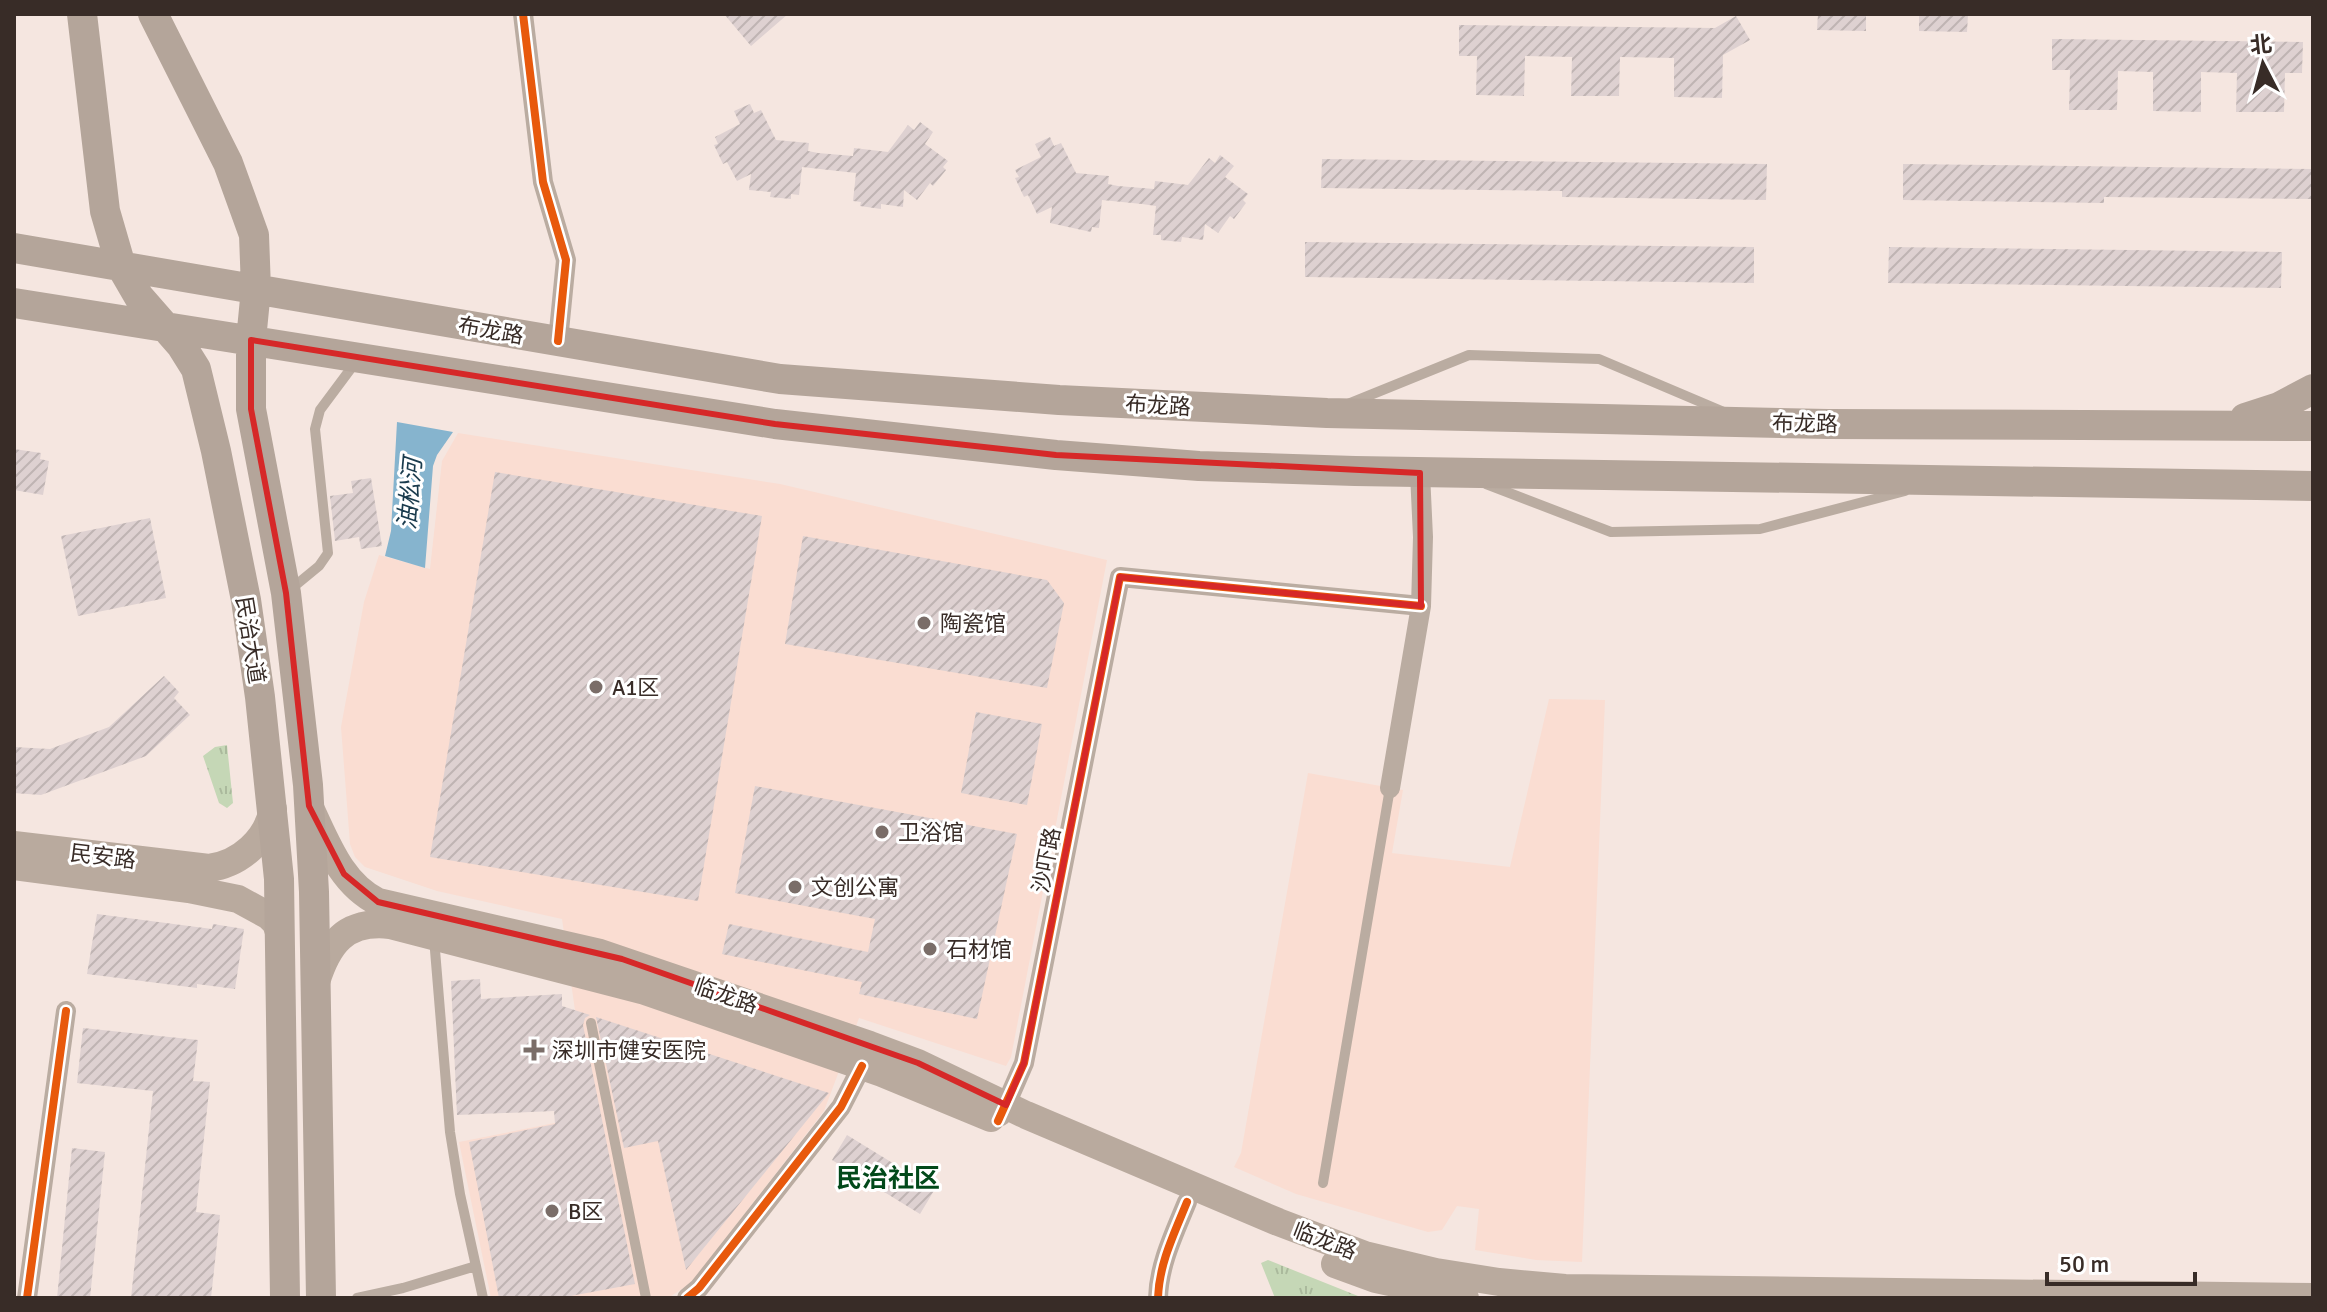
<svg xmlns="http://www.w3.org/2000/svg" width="2327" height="1312" viewBox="0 0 2327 1312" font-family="Signika,'Noto Sans SC',sans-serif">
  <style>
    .built { fill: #faddd2 }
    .grass { fill: url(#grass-tufts) }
    .water { fill: #86b4ce }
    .building { fill: url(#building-hatch) }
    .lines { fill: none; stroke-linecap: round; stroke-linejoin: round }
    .lane { stroke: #baaca1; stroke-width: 10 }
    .street { stroke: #baaca1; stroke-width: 20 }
    .secondary { stroke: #b9aa9e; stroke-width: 28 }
    .primary { stroke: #b4a59a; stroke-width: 30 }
    .cycleway-casing { stroke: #fff; stroke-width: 13 }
    .cycleway { stroke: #e8590c; stroke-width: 8 }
    .marked { fill: none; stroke: #d62828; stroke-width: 6; stroke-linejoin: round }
    .poi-dot { fill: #7a6d68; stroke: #fff; stroke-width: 3 }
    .labels { text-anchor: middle; stroke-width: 6; stroke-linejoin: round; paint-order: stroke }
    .street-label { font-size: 22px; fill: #382c27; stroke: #fff }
    .poi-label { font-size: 22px; fill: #382c27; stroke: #fff; text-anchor: start }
    .water-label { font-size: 24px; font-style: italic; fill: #1a3b4d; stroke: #fff }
    .quarter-label { font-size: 26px; font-weight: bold; fill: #02491a; stroke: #fff }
  </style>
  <defs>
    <pattern id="grass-tufts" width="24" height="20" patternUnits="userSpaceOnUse" patternTransform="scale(2)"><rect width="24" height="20" fill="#c5d7b6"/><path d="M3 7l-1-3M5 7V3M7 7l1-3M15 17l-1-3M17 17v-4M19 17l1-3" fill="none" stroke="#aab99c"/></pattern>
    <pattern id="building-hatch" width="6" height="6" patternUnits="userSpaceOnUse" patternTransform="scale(2)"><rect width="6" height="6" fill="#ded1d1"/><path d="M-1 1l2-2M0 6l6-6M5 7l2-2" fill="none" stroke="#bfb4b3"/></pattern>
  </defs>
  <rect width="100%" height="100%" fill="#f5e6e0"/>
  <path class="built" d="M 458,433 L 780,484 L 1107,560 L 1011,1057 L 1006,1066 L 859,1018 L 824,1111 L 691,1283 L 668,1298 L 491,1298 L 459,1142 L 590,1116 L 562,919 L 437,891 L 365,867 L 355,857 L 350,844 L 341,727 L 364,602 L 379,555 L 430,569 L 442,461 Z
    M 1549,699 L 1605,700 L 1582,1262 L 1536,1260 L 1475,1250 L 1479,1209 L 1457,1206 L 1442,1230 L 1428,1232 L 1296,1194 L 1234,1167 L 1241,1153 L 1308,773 L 1403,790 L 1392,853 L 1510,867 Z"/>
  <path class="grass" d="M 227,745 L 233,803 L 227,808 L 219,803 L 203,756 L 215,747 Z
    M 1268,1260 L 1363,1298 L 1275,1298 L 1261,1263 Z"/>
  <path class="water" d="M 397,422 L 453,432 L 437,455 L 433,466 L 425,568 L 385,556 L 391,531 Z"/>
  <path class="building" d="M 724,14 L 788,14 L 751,46 Z
    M 1818,14 L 1866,14 L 1866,31 L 1817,30 Z
    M 1919,14 L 1968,14 L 1967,32 L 1919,31 Z
    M 1736,16 L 1750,40 L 1723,55 L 1722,98 L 1674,97 L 1674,58 L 1620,57 L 1619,96 L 1571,96 L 1572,57 L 1525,56 L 1524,96 L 1476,95 L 1477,56 L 1459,56 L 1459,25 L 1715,28 Z
    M 2052,39 L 2303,42 L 2302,73 L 2285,73 L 2284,112 L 2236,112 L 2237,73 L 2201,72 L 2201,112 L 2153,111 L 2153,72 L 2118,71 L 2117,110 L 2069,110 L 2070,70 L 2052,70 Z
    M 750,104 L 754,113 L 761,110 L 776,140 L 809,143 L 808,151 L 818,153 L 853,156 L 854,148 L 888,152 L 908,125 L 914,130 L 920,122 L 933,132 L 925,144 L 948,161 L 943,167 L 946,170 L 933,186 L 930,183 L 917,200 L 904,190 L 903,207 L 881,204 L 881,209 L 860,206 L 861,202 L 853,201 L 856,173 L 802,167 L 799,195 L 791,194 L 791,199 L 770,197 L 771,192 L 749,190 L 751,174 L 737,181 L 727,162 L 723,164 L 714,145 L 718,144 L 715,137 L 740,124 L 734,111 Z
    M 1050,137 L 1054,146 L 1061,143 L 1076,173 L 1109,176 L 1108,184 L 1118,186 L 1154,189 L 1155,181 L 1188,185 L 1209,158 L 1215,163 L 1220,155 L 1234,166 L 1225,177 L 1248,194 L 1243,200 L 1246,203 L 1234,219 L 1230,216 L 1218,233 L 1205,224 L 1203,240 L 1182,237 L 1181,242 L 1161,240 L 1161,235 L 1153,235 L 1156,206 L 1142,204 L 1102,200 L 1099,228 L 1092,227 L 1091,232 L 1050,223 L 1052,207 L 1037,214 L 1028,195 L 1024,197 L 1015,178 L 1019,177 L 1015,170 L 1041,157 L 1035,144 Z
    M 1322,159 L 1767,164 L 1766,200 L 1562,197 L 1562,191 L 1321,188 Z
    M 1903,164 L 2313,169 L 2313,199 L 2104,197 L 2104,203 L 1903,200 Z
    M 1305,242 L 1754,247 L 1754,283 L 1305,277 Z
    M 1889,247 L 2282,252 L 2281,288 L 1888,283 Z
    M 14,449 L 41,453 L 40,459 L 49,461 L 43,495 L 14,490 Z
    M 495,472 L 762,516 L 698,901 L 430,857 Z
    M 371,478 L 382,546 L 361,549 L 359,537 L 335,541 L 330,496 L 353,493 L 351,481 Z
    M 150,518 L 166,598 L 78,616 L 61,536 Z
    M 803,536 L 1047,580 L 1064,603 L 1047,688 L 785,644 Z
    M 164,676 L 179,692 L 174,698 L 190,715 L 146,756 L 41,795 L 14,793 L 14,747 L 50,749 L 109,727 Z
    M 976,712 L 1042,724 L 1027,805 L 961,793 Z
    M 755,786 L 1017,834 L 977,1019 L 859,994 L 862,982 L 722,954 L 729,924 L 868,952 L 875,919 L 735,893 Z
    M 97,914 L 212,929 L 213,924 L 244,929 L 235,989 L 197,984 L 197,988 L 87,974 Z
    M 480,979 L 481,999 L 562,994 L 562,1006 L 590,1015 L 585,1018 L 583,1025 L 635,1284 L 560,1298 L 499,1298 L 469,1142 L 555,1124 L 554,1111 L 457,1115 L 451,981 Z
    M 596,1017 L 829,1093 L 686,1270 L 658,1141 L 624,1148 Z
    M 83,1028 L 198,1040 L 193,1081 L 210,1082 L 196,1212 L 220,1215 L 211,1298 L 131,1298 L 153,1091 L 77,1083 Z
    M 847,1135 L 935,1189 L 920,1214 L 832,1160 Z
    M 72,1148 L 105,1152 L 90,1298 L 57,1298 Z"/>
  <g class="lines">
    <path class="lane" d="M 1348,404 L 1469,355 L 1599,359 L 1724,412
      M 1486,484 L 1611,532 L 1760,529 L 1905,491
      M 291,589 L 319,566 L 328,553 L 315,429 L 320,410 L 355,363
      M 434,938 L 450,1132 L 460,1194 L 483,1298
      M 591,1023 L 646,1298
      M 1323,1183 L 1390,788
      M 357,1298 L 403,1288 L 476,1266"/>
    <path class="street" d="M 523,14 L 543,182 L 566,260 L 558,341
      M 1390,788 L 1421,606 L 1423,537 L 1420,473
      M 1001,1116 L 1024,1063 L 1120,577 L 1421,606
      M 27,1298 L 66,1011
      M 687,1298 L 699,1288 L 841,1107 L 862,1066
      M 1158,1298 C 1159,1264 1174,1234 1187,1202"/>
    <path class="secondary" d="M 311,810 C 328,846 342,884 378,902 L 600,953 L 870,1045 L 918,1063 L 1026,1115 L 1278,1222 L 1365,1255 L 1436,1272 L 1499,1282 L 1565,1288 L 2313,1297
      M 14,845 L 209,868 C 240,864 267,840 273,809
      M 14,866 L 189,889 L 238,899 L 269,916 L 276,923 L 280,935
      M 316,982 C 328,944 345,920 390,925 L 645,991 L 882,1073 L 991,1118
      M 1335,1264 L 1376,1279 L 1465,1298"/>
    <path class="primary" d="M 82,14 L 105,211 L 121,266 L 139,297 L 181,345 L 196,369 L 216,451 L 246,600 L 260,697 L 279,879 L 285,1298
      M 153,14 L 228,163 L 254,235 L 256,289 L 251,340 L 251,409 L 286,593 L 308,785 L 314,892 L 321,1298
      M 14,248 L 780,379 L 1059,400 L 1327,413 L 1828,424 L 2313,426
      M 14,303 L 775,424 L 1056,455 L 1199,466 L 1355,471 L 2313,486
      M 2245,418 L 2279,407 L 2313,389"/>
    <g class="cycleway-casing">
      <path id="cycleway" d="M 523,14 L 543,182 L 566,260 L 558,341
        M 998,1121 L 1024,1063 L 1120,577 L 1421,606
        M 27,1298 L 66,1011
        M 687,1298 L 699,1288 L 841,1107 L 862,1066
        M 1158,1298 C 1159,1264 1174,1234 1187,1202"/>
    </g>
    <use href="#cycleway" class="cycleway"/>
  </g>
  <path class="marked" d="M 251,340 L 775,424 L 1056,455 L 1420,473 L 1421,606 L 1120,577 L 1024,1063 L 1006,1105 L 918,1063 L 622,959 L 378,902 L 344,874 L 309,806 L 286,593 L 251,409 Z"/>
  <g class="poi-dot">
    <circle cx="924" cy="623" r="8"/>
    <circle cx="596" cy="687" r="8"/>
    <circle cx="882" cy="832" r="8"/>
    <circle cx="795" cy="887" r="8"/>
    <circle cx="930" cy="949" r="8"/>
    <path d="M530 1038h8v8h8v8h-8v8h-8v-8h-8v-8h8z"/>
    <circle cx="552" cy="1211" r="8"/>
  </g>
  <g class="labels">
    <g class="street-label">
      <text transform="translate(491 330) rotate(10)" y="8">布龙路</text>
      <text transform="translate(1158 405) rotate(3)" y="8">布龙路</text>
      <text transform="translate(1805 423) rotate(1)" y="8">布龙路</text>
      <text transform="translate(251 640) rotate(81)" y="8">民治大道</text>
      <text transform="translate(103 856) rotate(7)" y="8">民安路</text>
      <text transform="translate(1046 860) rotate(-79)" y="8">沙吓路</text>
      <text transform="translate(726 995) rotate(19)" y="8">临龙路</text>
      <text transform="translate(1325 1240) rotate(21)" y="8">临龙路</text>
    </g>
    <g class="poi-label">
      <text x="940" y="631">陶瓷馆</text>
      <text x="612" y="695">A1区</text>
      <text x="898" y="840">卫浴馆</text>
      <text x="811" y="895">文创公寓</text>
      <text x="946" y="957">石材馆</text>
      <text x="552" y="1058">深圳市健安医院</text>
      <text x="568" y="1219">B区</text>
    </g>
    <g class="water-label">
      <text transform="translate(410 494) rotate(-85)" y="8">油松河</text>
    </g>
    <g class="quarter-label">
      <text x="888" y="1187">民治社区</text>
    </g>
  </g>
  <rect width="2327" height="1312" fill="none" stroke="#382c27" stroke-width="32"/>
  <g transform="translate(2263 64) rotate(354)" stroke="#ffffff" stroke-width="6" paint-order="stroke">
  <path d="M0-6L14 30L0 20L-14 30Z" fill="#382c27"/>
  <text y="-12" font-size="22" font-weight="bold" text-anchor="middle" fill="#382c27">北</text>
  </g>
  <path d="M2047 1272v12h148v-12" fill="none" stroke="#382c27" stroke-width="4"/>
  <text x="2059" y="1272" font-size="24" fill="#382c27" stroke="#ffffff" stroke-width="6" paint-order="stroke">50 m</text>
</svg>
